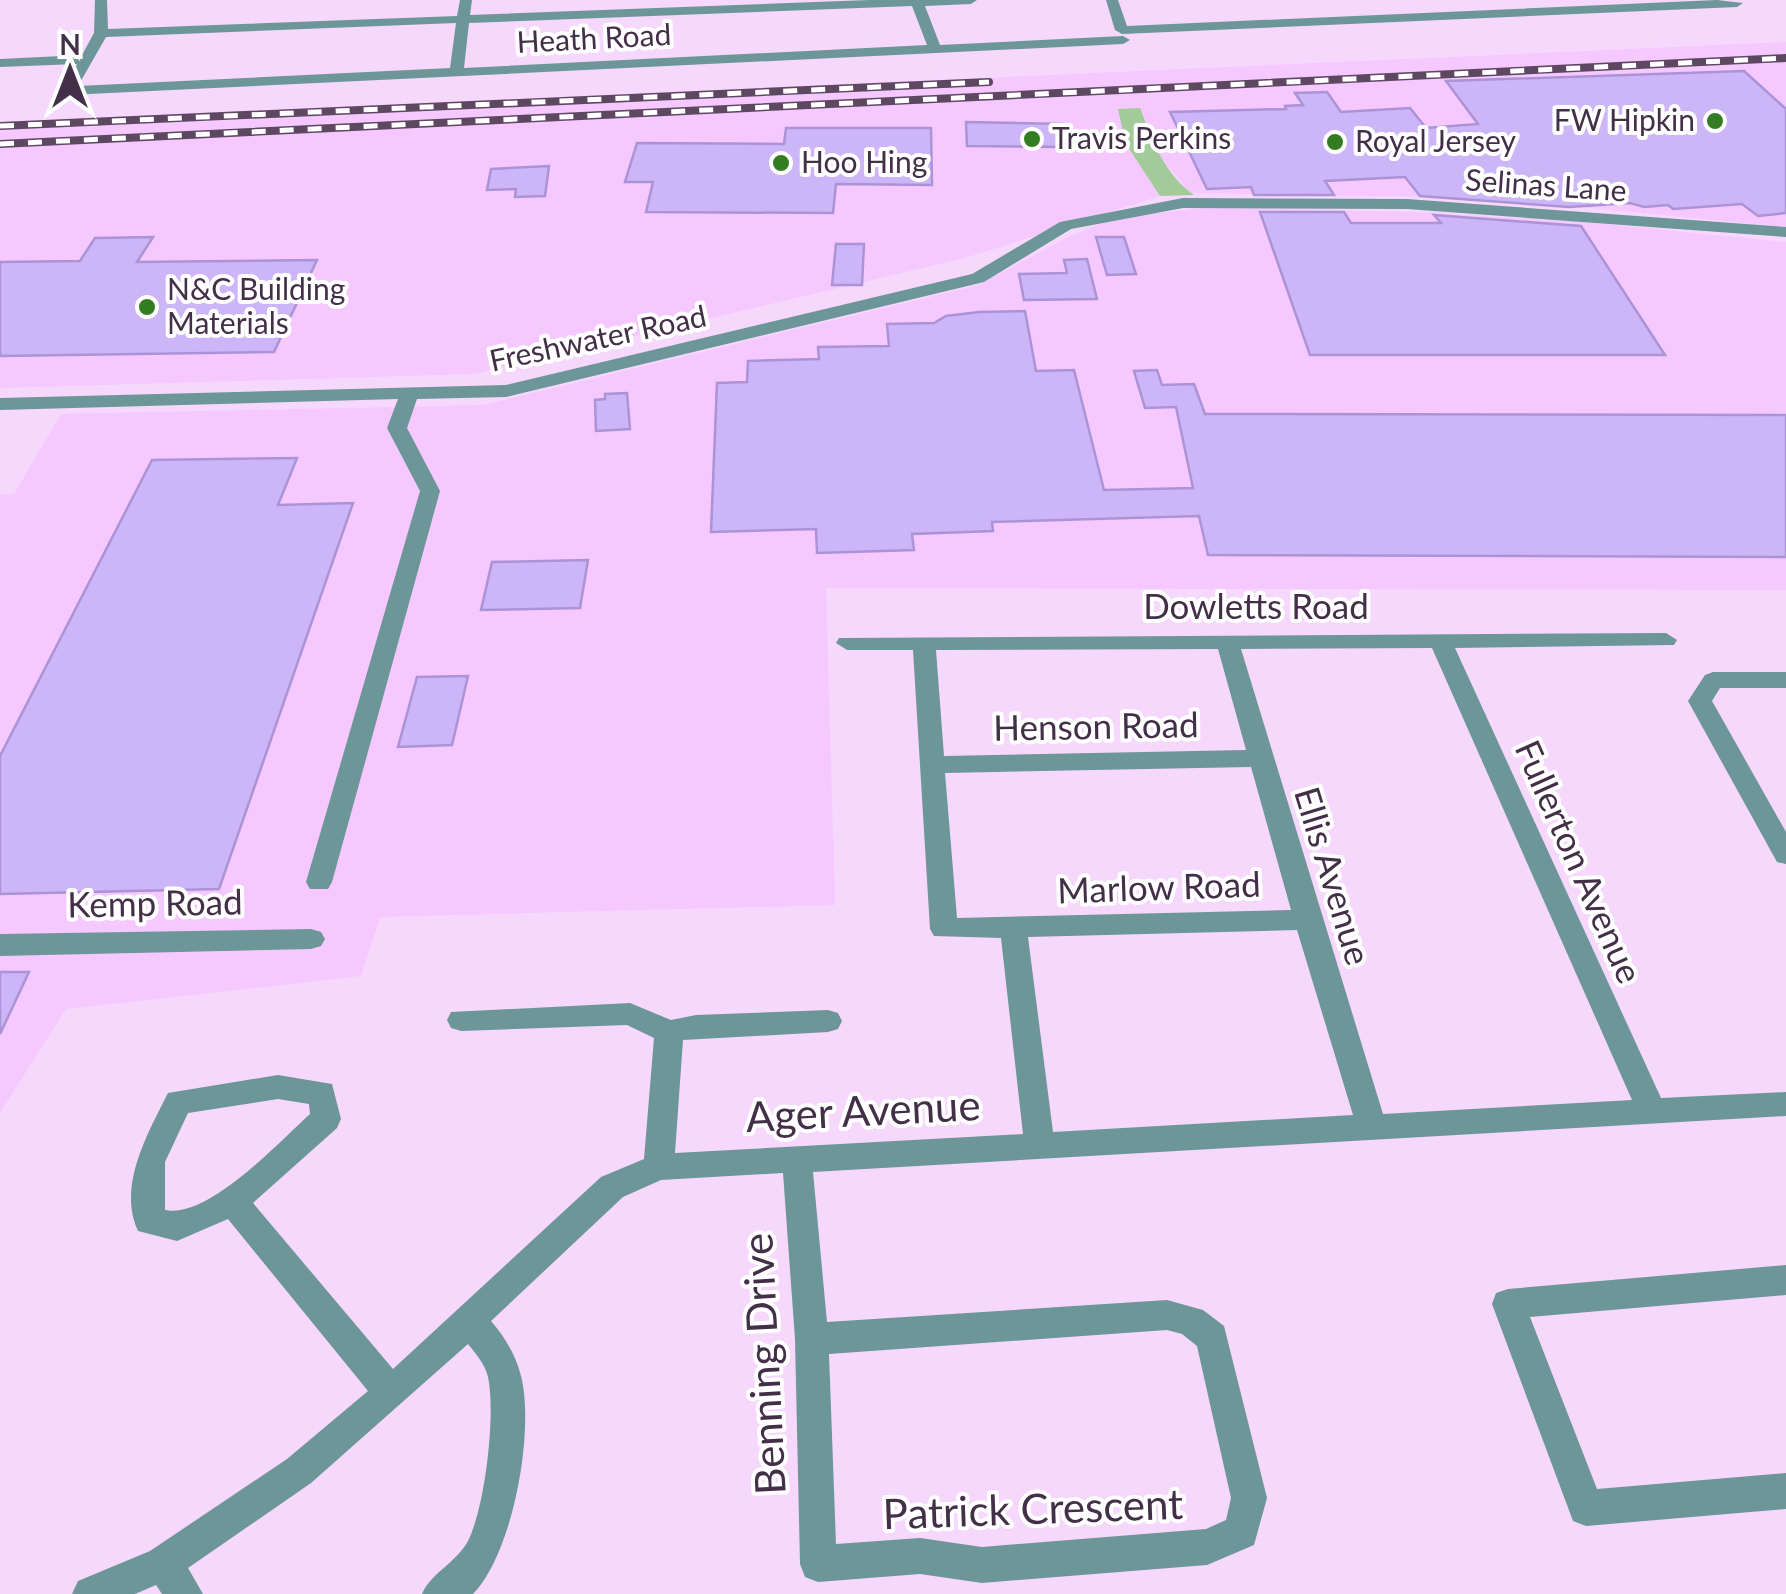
<svg xmlns="http://www.w3.org/2000/svg" width="1786" height="1594" viewBox="0 0 1786 1594" font-family="Lato,sans-serif">
  <style>
    .built { fill: #f5c9ff }
    .green { fill: #a2cb99 }
    .building { fill: #cdb6f7; stroke: #ab93d6; stroke-width: 2.5 }
    .lines { fill: none; stroke-linecap: round; stroke-linejoin: round }
    .minor { fill: #6d9698; fill-rule: evenodd }
    .rail-casing { stroke: #5d4761; stroke-width: 8 }
    .rail { stroke: #fff; stroke-width: 5; stroke-dasharray: 14; stroke-linecap: butt }
    .poi-dot { fill: #337c22; stroke: #fff; stroke-width: 4 }
    .labels { text-anchor: middle; stroke-width: 8; stroke-linejoin: round; paint-order: stroke }
    .far-street-label { font-size: 30px; fill: #432f47; stroke: #fff }
    .far-poi-label { font-size: 30px; fill: #432f47; stroke: #fff; text-anchor: start }
    .street-label { font-size: 35px; fill: #432f47; stroke: #fff }
    .near-street-label { font-size: 42px; fill: #432f47; stroke: #fff }
  </style>
  <rect width="100%" height="100%" fill="#f6d8fd"/>
  <path class="built" d="M 1786,42 L 1786,227 L 1488,198 L 1190,193 L 1157,153 L 1140,109 L 1119,109 L 1126,144 L 1160,196 L 965,258 L 474,374 L 0,388 L 0,122 Z
    M 1204,208 L 1415,212 L 1584,222 L 1786,242 L 1786,590 L 826,588 L 835,905 L 380,917 L 361,976 L 66,1009 L 0,1113 L 0,495 L 14,494 L 61,414 L 483,405 L 979,285 L 1064,239 L 1114,218 Z"/>
  <path class="green" d="M 1140,108 C 1152,140 1165,175 1194,195 L 1160,196 L 1126,144 L 1118,109 Z"/>
  <path class="building" d="M 1744,71 L 1786,109 L 1786,213 L 1758,216 L 1742,204 L 1673,209 L 1668,205 L 1644,207 L 1630,203 L 1569,207 L 1420,196 L 1405,177 L 1325,181 L 1334,195 L 1254,195 L 1251,187 L 1207,189 L 1170,112 L 1286,109 L 1285,106 L 1303,105 L 1295,93 L 1327,92 L 1341,112 L 1410,108 L 1426,128 L 1478,124 L 1446,81 Z
    M 966,122 L 1062,124 L 1064,147 L 967,146 Z
    M 786,128 L 931,128 L 932,185 L 836,184 L 833,213 L 646,212 L 653,182 L 625,182 L 637,143 L 784,144 Z
    M 549,166 L 545,196 L 515,197 L 516,189 L 487,190 L 491,169 Z
    M 1260,212 L 1344,212 L 1351,223 L 1441,223 L 1434,215 L 1581,226 L 1665,355 L 1310,355 Z
    M 153,237 L 137,262 L 317,260 L 274,352 L 0,356 L 0,262 L 80,261 L 95,238 Z
    M 1096,237 L 1124,237 L 1136,274 L 1107,275 Z
    M 836,244 L 864,244 L 862,285 L 832,285 Z
    M 1087,259 L 1097,299 L 1024,300 L 1019,274 L 1067,273 L 1064,260 Z
    M 1025,311 L 1036,371 L 1074,370 L 1104,490 L 1193,488 L 1176,407 L 1145,408 L 1134,371 L 1157,370 L 1162,385 L 1194,384 L 1205,414 L 1786,415 L 1786,557 L 1208,555 L 1199,516 L 992,522 L 993,531 L 912,534 L 914,550 L 817,553 L 816,529 L 711,532 L 717,383 L 747,382 L 748,361 L 819,359 L 818,347 L 889,346 L 887,324 L 934,323 L 946,316 L 979,312 Z
    M 627,393 L 630,429 L 596,431 L 595,400 L 605,399 L 605,394 Z
    M 297,458 L 278,505 L 353,503 L 219,889 L 0,894 L 0,756 L 152,460 Z
    M 588,560 L 580,608 L 481,610 L 492,562 Z
    M 468,676 L 452,745 L 398,747 L 417,677 Z
    M 0,972 L 29,972 L 0,1034 Z"/>
  <g class="lines">
    <path class="minor" d="M 95,0 L 107,0 L 108,29 L 457,16 L 460,0 L 472,0 L 470,15 L 869,0 L 977,0 L 971,4 L 925,6 L 940,45 L 1123,36 L 1130,40 L 1123,44 L 68,95 L 61,91 L 77,64 L 0,67 L 0,59 L 82,55 L 94,33 ZM 912,6 L 927,45 L 464,68 L 469,23 ZM 456,23 L 450,68 L 78,86 L 106,37 Z
      M 1106,0 L 1118,0 L 1127,26 L 1717,0 L 1743,3 L 1737,7 L 1122,34 L 1115,30 Z
      M 1183,198 L 1407,199 L 1786,227 L 1786,237 L 1407,209 L 1183,208 L 1071,229 L 984,282 L 506,397 L 417,399 L 407,428 L 440,491 L 332,882 L 328,889 L 310,889 L 306,882 L 420,491 L 387,428 L 398,399 L 0,410 L 0,398 L 506,385 L 972,274 L 1060,222 Z
      M 1666,633 L 1677,640 L 1674,645 L 1455,648 L 1661,1098 L 1786,1092 L 1786,1116 L 813,1172 L 827,1322 L 1167,1300 L 1203,1310 L 1224,1326 L 1267,1498 L 1254,1545 L 1207,1565 L 982,1583 L 920,1574 L 818,1582 L 805,1577 L 800,1564 L 795,1339 L 783,1173 L 661,1180 L 623,1197 L 491,1321 C 505,1337 516,1356 521,1376 C 535,1431 513,1553 473,1594 L 422,1594 C 431,1573 456,1563 468,1541 C 485,1507 496,1415 488,1377 C 485,1364 476,1354 468,1344 L 311,1483 L 188,1568 L 203,1594 L 162,1594 L 156,1585 L 135,1594 L 72,1594 L 78,1581 L 150,1551 L 287,1459 L 368,1391 L 228,1219 L 177,1241 L 138,1231 C 117,1186 148,1133 168,1093 L 278,1075 L 332,1084 L 341,1119 L 337,1128 L 253,1203 L 393,1369 L 601,1177 L 644,1159 L 654,1038 L 627,1025 L 461,1031 L 451,1028 L 447,1020 L 451,1012 L 630,1003 L 671,1020 L 696,1015 L 828,1010 L 838,1013 L 842,1021 L 838,1029 L 828,1032 L 683,1040 L 675,1153 L 1023,1134 L 1001,938 L 934,936 L 930,929 L 913,650 L 847,650 L 836,643 L 839,638 ZM 1432,648 L 1632,1100 L 1383,1114 L 1241,649 ZM 1218,649 L 1246,750 L 944,756 L 936,650 ZM 1251,767 L 1291,910 L 957,918 L 945,773 ZM 1297,930 L 1353,1115 L 1053,1132 L 1028,937 ZM 278,1099 L 309,1104 L 310,1114 C 279,1142 208,1219 165,1210 L 165,1162 L 188,1113 ZM 1167,1330 L 1182,1334 L 1197,1346 L 1231,1498 L 1226,1520 L 1206,1529 L 982,1547 L 920,1538 L 836,1544 L 829,1354 Z
      M 1713,672 L 1786,672 L 1786,688 L 1720,688 L 1712,701 L 1786,832 L 1786,864 L 1777,862 L 1688,701 L 1705,675 Z
      M 311,929 L 321,932 L 325,939 L 321,946 L 311,949 L 0,956 L 0,934 Z
      M 1786,1265 L 1786,1295 L 1530,1317 L 1597,1489 L 1786,1473 L 1786,1509 L 1586,1526 L 1573,1521 L 1492,1304 L 1496,1293 L 1508,1289 Z"/>
    <g class="rail-casing">
      <path id="rail" d="M 0,126 L 989,82
        M 0,144 L 1786,58"/>
    </g>
    <use href="#rail" class="rail"/>
  </g>
  <g class="poi-dot">
    <circle cx="1715" cy="121" r="10"/>
    <circle cx="1032" cy="139" r="10"/>
    <circle cx="1335" cy="142" r="10"/>
    <circle cx="781" cy="163" r="10"/>
    <circle cx="147" cy="307" r="10"/>
  </g>
  <g class="labels">
    <g class="far-street-label">
      <text transform="translate(594 39) rotate(-3)" y="10">Heath Road</text>
      <text transform="translate(1546 186) rotate(4)" y="10">Selinas Lane</text>
      <text transform="translate(598 339) rotate(-12)" y="10">Freshwater Road</text>
    </g>
    <g class="far-poi-label">
      <text x="1695" y="131" text-anchor="end">FW Hipkin</text>
      <text x="1052" y="149">Travis Perkins</text>
      <text x="1355" y="152">Royal Jersey</text>
      <text x="801" y="173">Hoo Hing</text>
      <text x="167" y="300">N&amp;C Building<tspan x="167" dy="34">Materials</tspan></text>
    </g>
    <g class="street-label">
      <text x="1256" y="619">Dowletts Road</text>
      <text transform="translate(1096 727) rotate(-1)" y="12">Henson Road</text>
      <text transform="translate(1578 862) rotate(66)" y="12">Fullerton Avenue</text>
      <text transform="translate(1332 876) rotate(73)" y="12">Ellis Avenue</text>
      <text transform="translate(1159 888) rotate(-2)" y="12">Marlow Road</text>
      <text transform="translate(155 904) rotate(-1)" y="12">Kemp Road</text>
    </g>
    <g class="near-street-label">
      <text transform="translate(863 1111) rotate(-3)" y="15">Ager Avenue</text>
      <text transform="translate(764 1364) rotate(-93)" y="15">Benning Drive</text>
      <text transform="translate(1033 1509) rotate(-2)" y="15">Patrick Crescent</text>
    </g>
  </g>
  <g transform="translate(70 70)" stroke="#ffffff" stroke-width="8" paint-order="stroke">
  <path d="M0-8L18 38L0 25L-18 38Z" fill="#432f47"/>
  <text y="-15" font-size="28" font-weight="bold" text-anchor="middle" fill="#432f47">N</text>
  </g>
</svg>
